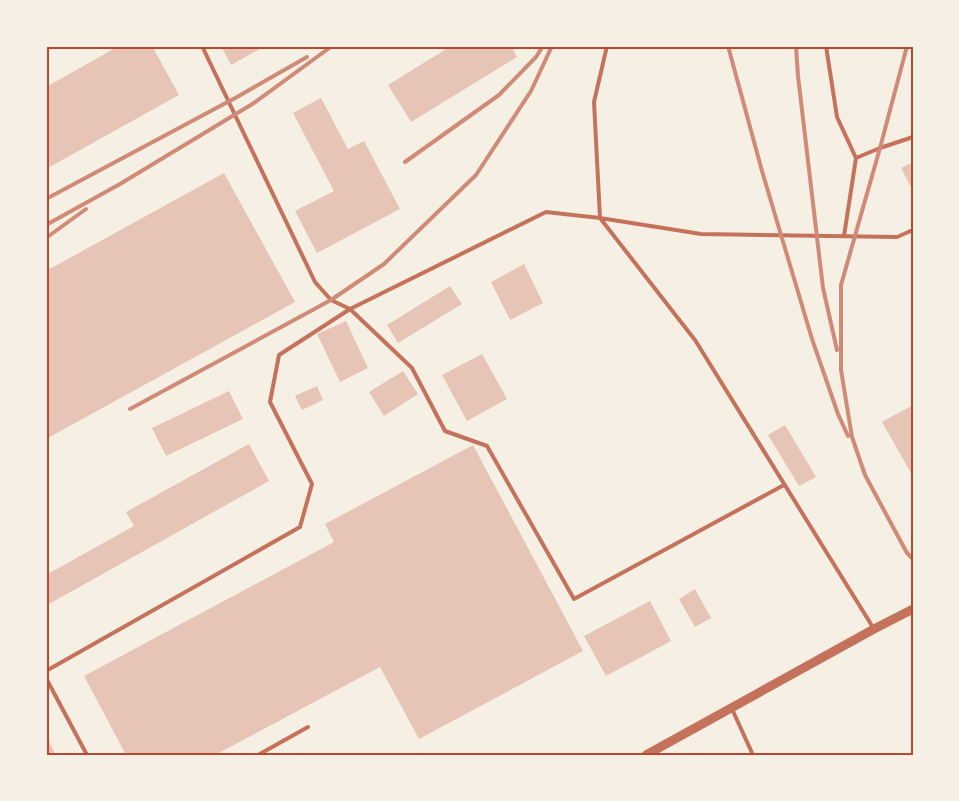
<svg xmlns="http://www.w3.org/2000/svg" width="959" height="801" viewBox="0 0 959 801" font-family="'Alegreya Sans',sans-serif">
  <style>
    .building { fill: #e6c5b7 }
    .lines { fill: none; stroke-linecap: round; stroke-linejoin: round }
    .service { stroke: #c5725c; stroke-width: 4 }
    .tertiary { stroke: #c5725c; stroke-width: 9 }
    .rail { stroke: #cf8b77; stroke-width: 4 }
    .neatline { fill: none; stroke: #b5482f; stroke-width: 2 }
  </style>
  <rect width="100%" height="100%" fill="#f6efe4"/>
  <path class="building" d="M 119,46 L 152,46 L 179,95 L 46,169 L 46,87 Z
    M 221,46 L 265,46 L 231,65 Z
    M 451,46 L 511,46 L 517,57 L 411,122 L 388,85 Z
    M 321,98 L 348,149 L 364,141 L 400,209 L 317,253 L 295,211 L 334,191 L 293,113 Z
    M 913,162 L 913,191 L 901,168 Z
    M 224,173 L 295,302 L 46,439 L 46,271 Z
    M 524,264 L 543,303 L 510,320 L 491,282 Z
    M 450,286 L 462,304 L 398,343 L 387,325 Z
    M 346,321 L 368,368 L 340,382 L 317,334 Z
    M 482,354 L 507,399 L 467,421 L 442,375 Z
    M 403,371 L 418,394 L 384,416 L 369,392 Z
    M 317,386 L 323,400 L 302,410 L 295,396 Z
    M 229,391 L 243,419 L 166,456 L 152,428 Z
    M 913,405 L 913,472 L 911,473 L 882,422 Z
    M 785,425 L 816,477 L 799,486 L 768,435 Z
    M 249,444 L 269,481 L 49,604 L 46,600 L 46,575 L 134,526 L 126,512 Z
    M 473,445 L 583,651 L 419,739 L 380,667 L 215,755 L 126,755 L 84,676 L 334,542 L 325,524 Z
    M 695,589 L 711,618 L 695,627 L 679,599 Z
    M 650,601 L 671,641 L 606,676 L 584,636 Z
    M 46,736 L 56,755 L 46,755 Z"/>
  <g class="lines">
    <path class="service" d="M 202,46 L 315,282 L 331,300 L 350,309 L 412,368 L 445,431 L 487,446 L 574,599 L 784,485
      M 607,46 L 594,102 L 600,218 L 695,340 L 874,629
      M 826,46 L 837,117 L 856,158
      M 844,236 L 856,158 L 880,148 L 913,137
      M 46,671 L 300,527 L 312,484 L 270,402 L 279,355 L 350,309 L 546,212 L 600,218 L 701,234 L 897,237 L 913,230
      M 46,678 L 87,755
      M 732,709 L 753,755
      M 258,755 L 308,727"/>
    <path class="tertiary" d="M 646,755 L 874,629 L 913,609"/>
    <path class="rail" d="M 728,46 L 762,171 L 812,339 L 838,414 L 848,436
      M 796,46 L 798,76 L 823,288 L 837,350
      M 907,46 L 880,148 L 841,285 L 841,370 L 852,437 L 865,475 L 907,553 L 913,559
      M 405,162 L 499,95 L 536,57 L 543,46
      M 46,199 L 237,97 L 307,57
      M 46,225 L 120,184 L 254,103 L 332,46
      M 46,238 L 86,209
      M 130,409 L 331,300 L 384,264 L 476,175 L 531,91 L 552,46"/>
  </g>
  <rect width="959" height="801" fill="none" stroke="#f6efe4" stroke-width="95"/>
  <rect x="48" y="48" width="864" height="706" class="neatline"/>
</svg>
